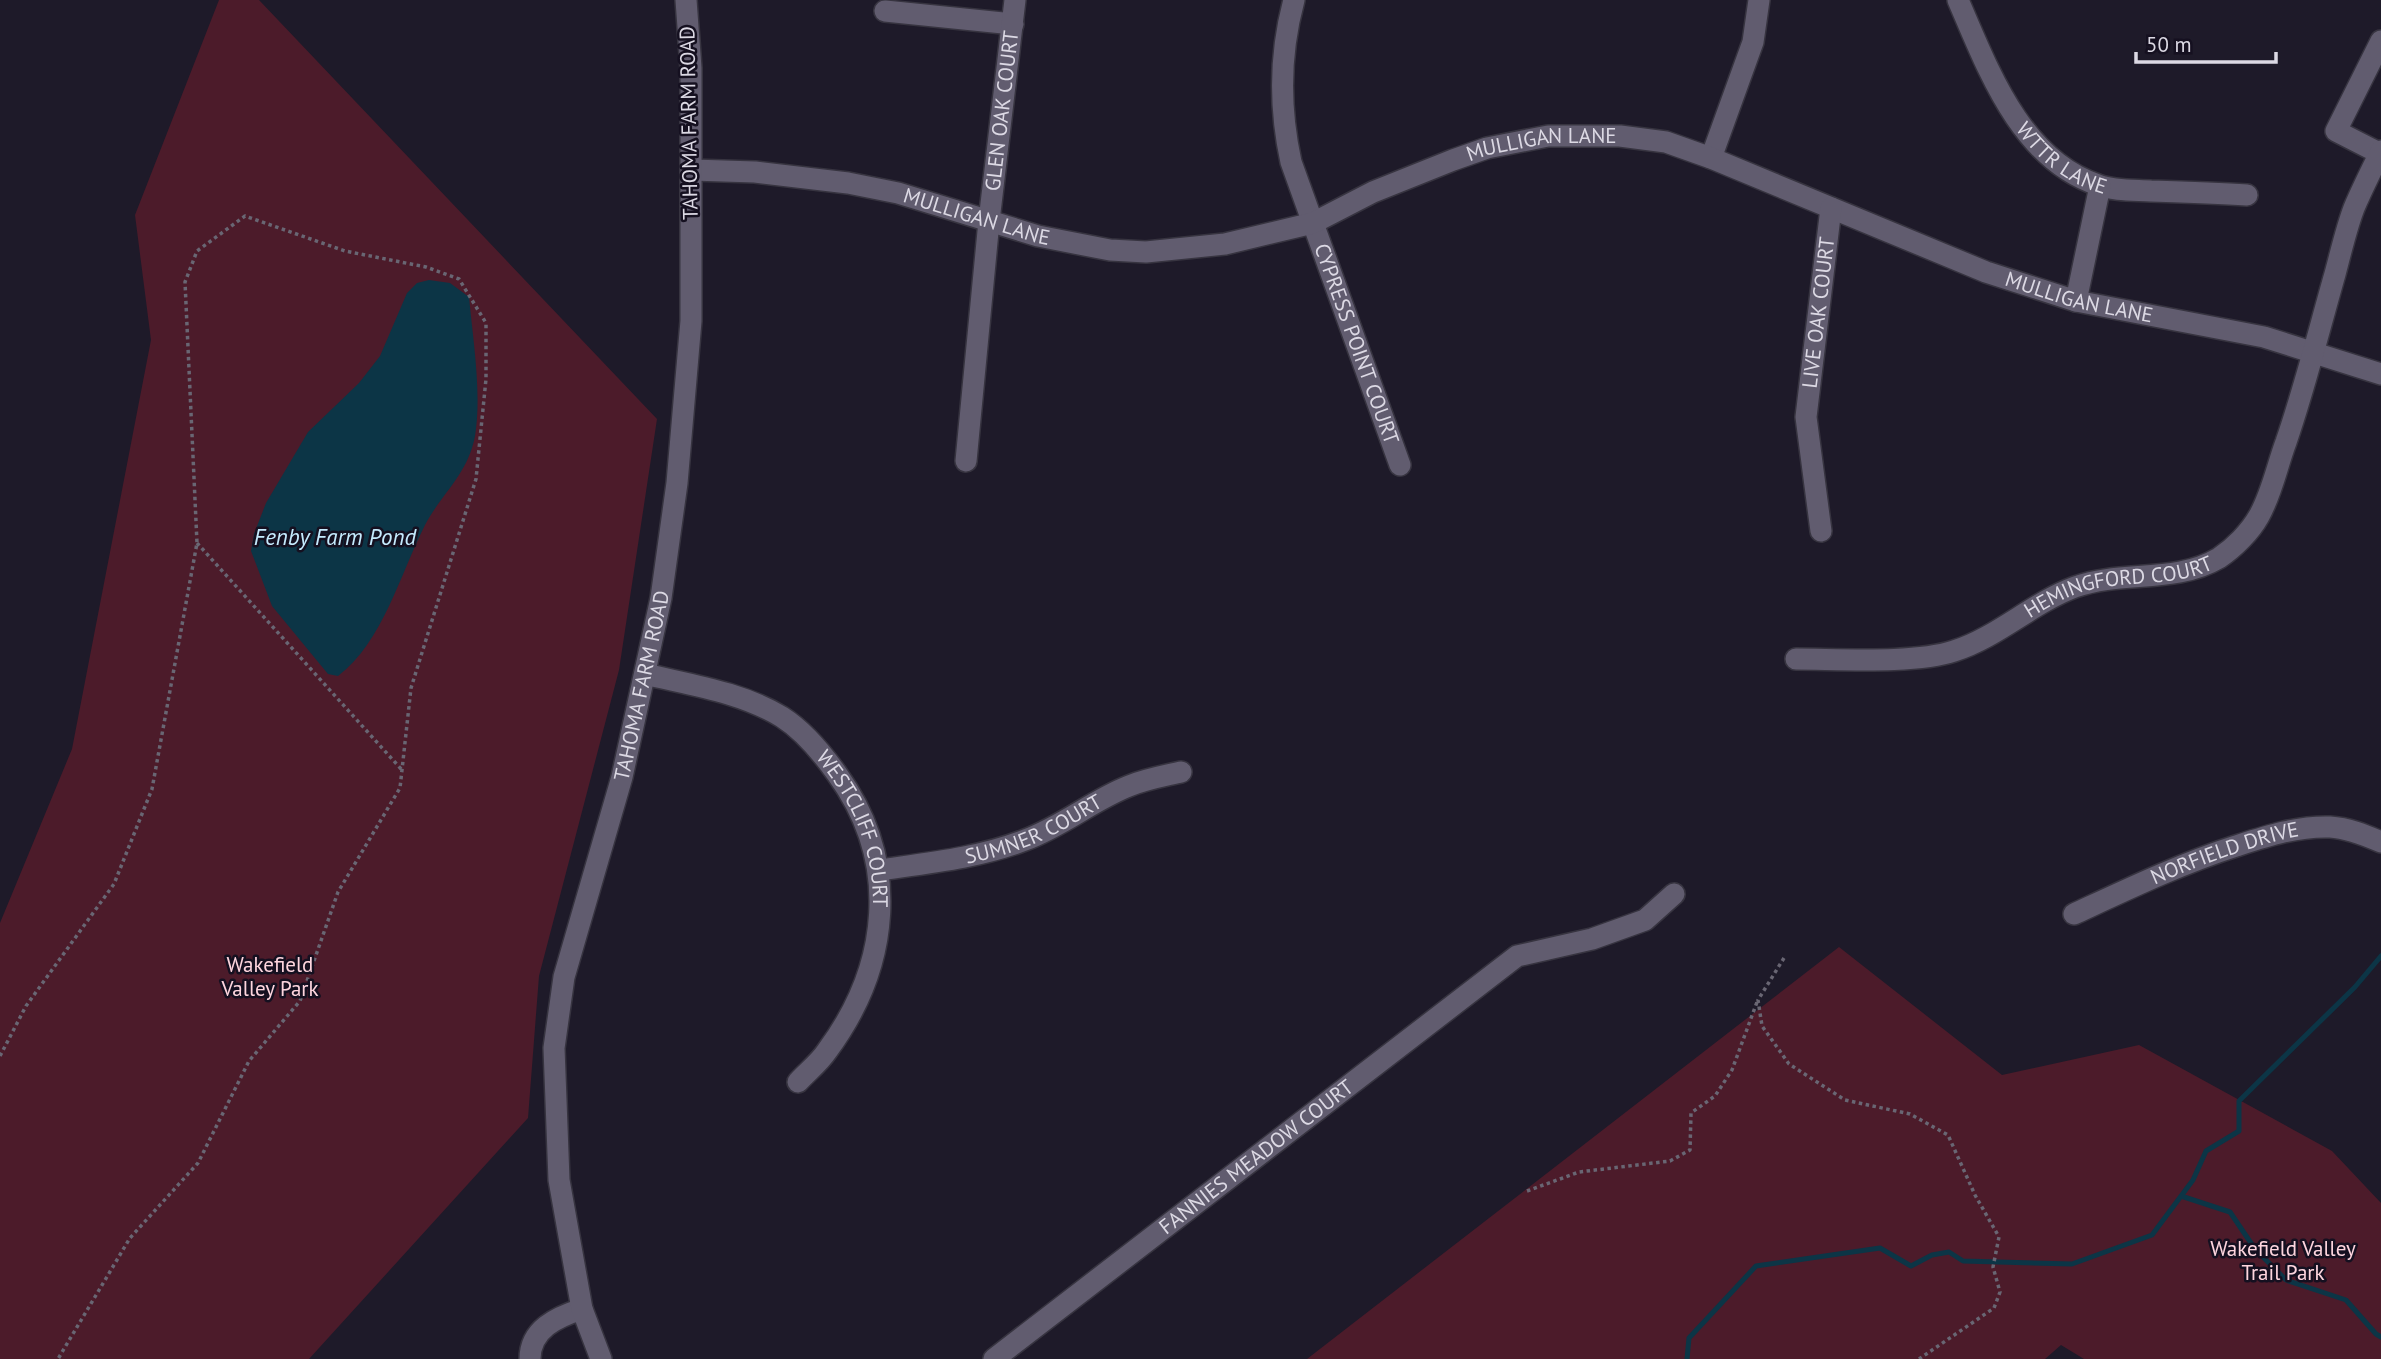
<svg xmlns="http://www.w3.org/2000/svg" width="2381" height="1359" viewBox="0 0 2381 1359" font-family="'PT Sans',sans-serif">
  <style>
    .green { fill: #4c1b2a }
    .water { fill: #0c3546 }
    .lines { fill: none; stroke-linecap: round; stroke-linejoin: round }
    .stream { stroke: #0c3546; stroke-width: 5 }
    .minor-casing { stroke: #373440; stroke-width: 24 }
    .path { stroke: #696673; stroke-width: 3.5; stroke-dasharray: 3.5 3.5; stroke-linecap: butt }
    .minor { stroke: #615c6f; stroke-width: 21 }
    .labels { text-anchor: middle; stroke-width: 5; stroke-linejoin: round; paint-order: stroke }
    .street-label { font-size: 21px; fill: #dcd9e4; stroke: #151020 }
    .park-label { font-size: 21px; fill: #fed5de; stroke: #151020 }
    .water-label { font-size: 23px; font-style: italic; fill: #c5ebfe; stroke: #151020 }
  </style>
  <rect width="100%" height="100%" fill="#1e1a29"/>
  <path class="green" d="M 219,0 L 259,0 L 657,419 L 619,670 L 539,976 L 528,1118 L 309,1359 L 0,1359 L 0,923 L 72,749 L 151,340 L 135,215 Z
    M 1839,947 L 2002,1075 L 2139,1045 L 2332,1151 L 2381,1203 L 2381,1359 L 2084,1359 L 2061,1345 L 2045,1359 L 1307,1359 Z"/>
  <path class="water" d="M 429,280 L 450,283 L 469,297 C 473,340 482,394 475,436 C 468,474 442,493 425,525 C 400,574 383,642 338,676 L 328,674 L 272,606 L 251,551 L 254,534 L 266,503 L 308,432 L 359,383 L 380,356 L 407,293 L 417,283 Z"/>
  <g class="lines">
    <path class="stream" d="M 2181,1196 L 2230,1212 L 2255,1249 L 2286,1280 L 2346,1300 L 2376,1334 L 2381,1337
      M 1687,1359 L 1689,1338 L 1756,1266 L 1880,1248 L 1911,1266 L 1932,1255 L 1949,1252 L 1963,1261 L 2072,1264 L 2152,1235 L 2193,1180 L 2206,1151 L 2239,1131 L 2239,1101 L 2355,987 L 2381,956"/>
    <g class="minor-casing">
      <g id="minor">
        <path id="s1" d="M 1294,0 C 1279,55 1279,107 1291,162 L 1400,465"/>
        <path id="s2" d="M 1958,0 C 1988,69 2020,159 2098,185 C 2114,191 2134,190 2151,191 C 2183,192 2215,193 2247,195"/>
        <path d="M 885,11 L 1013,24"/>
        <path d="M 2381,41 L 2336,131 L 2381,154"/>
        <path d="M 1711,158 L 1753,42 L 1759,0"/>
        <path id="s3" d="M 692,170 L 755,172 L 848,183 L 898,193 L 1038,236 L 1110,250 L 1146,252 L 1225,244 L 1313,223 L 1373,192 L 1453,160 L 1487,148 L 1548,136 L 1620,136 L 1666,142 L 1711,158 L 1986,272 L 2076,301 L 2264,337 L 2381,374"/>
        <path d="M 2076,301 L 2100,186"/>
        <path id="s4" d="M 966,461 L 989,221 L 1015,0"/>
        <path id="s5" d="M 1821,531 L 1806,417 L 1831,208"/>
        <path id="s6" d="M 1796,659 C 1839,659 1915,664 1954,651 C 1998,637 2032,603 2075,587 C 2122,570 2175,584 2219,558 C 2234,548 2250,532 2259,516 C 2272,493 2277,466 2286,442 C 2305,387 2319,330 2335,274 C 2341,252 2346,229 2354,208 C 2362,189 2372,169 2381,151"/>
        <path id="s7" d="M 645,674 C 691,685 741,692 782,717 C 804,731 822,753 837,774 C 901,862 890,966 827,1051 C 819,1063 807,1072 798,1082"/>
        <path id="s8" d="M 879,870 C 928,863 979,858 1025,840 C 1063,826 1093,800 1129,786 C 1146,779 1164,776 1181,772"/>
        <path id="s9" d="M 2074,914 C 2128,889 2180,864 2236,846 C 2267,836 2297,826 2330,827 C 2348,828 2365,835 2381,842"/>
        <path d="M 530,1359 C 530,1329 557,1317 582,1309"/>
        <path id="s10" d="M 601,1359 L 582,1309 L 559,1180 L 554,1048 L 564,977 L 622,777 L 634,722 L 661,598 L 677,483 L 691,321 L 691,68 L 686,0"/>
        <path id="s11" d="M 994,1359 L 1517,956 L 1592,939 L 1645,920 L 1674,894"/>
      </g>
    </g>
    <path class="path" d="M 197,543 L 402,770
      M 1784,958 L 1758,1000 L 1762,1026 L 1789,1064 L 1845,1100 L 1910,1114 L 1948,1135 L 1975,1195 L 1999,1237 L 1993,1267 L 2000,1292 L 1994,1308 L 1919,1359
      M 0,1056 L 26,1006 L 114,884 L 152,789 L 197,543 L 185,282 L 197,251 L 245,216 L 345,251 L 426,267 L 459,279 L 486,323 L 486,379 L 476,479 L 411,688 L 400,788 L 338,892 L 300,1001 L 249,1061 L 198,1163 L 130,1238 L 58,1359
      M 1527,1191 L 1579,1172 L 1670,1161 L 1690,1150 L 1691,1113 L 1715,1096 L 1732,1070 L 1757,1002"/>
    <use href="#minor" class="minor"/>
  </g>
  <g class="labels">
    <g class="street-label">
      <text dy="7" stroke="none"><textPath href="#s4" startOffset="352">GLEN OAK COURT</textPath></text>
      <text transform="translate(689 123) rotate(-91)" y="7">TAHOMA FARM ROAD</text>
      <text dy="7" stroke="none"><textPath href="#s3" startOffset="878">MULLIGAN LANE</textPath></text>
      <text dy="7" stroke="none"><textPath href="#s2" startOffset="194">WTTR LANE</textPath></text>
      <text dy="7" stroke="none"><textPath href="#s3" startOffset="290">MULLIGAN LANE</textPath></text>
      <text dy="7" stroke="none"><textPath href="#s3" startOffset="1446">MULLIGAN LANE</textPath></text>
      <text dy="7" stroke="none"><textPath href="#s5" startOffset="220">LIVE OAK COURT</textPath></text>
      <text dy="7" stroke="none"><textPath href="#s1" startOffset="357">CYPRESS POINT COURT</textPath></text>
      <text dy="7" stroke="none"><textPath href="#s6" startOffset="338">HEMINGFORD COURT</textPath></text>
      <text dy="7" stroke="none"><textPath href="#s10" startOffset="690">TAHOMA FARM ROAD</textPath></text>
      <text dy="7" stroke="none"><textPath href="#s8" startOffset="161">SUMNER COURT</textPath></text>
      <text dy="7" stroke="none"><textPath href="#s7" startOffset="282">WESTCLIFF COURT</textPath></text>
      <text dy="7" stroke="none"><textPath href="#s9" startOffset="163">NORFIELD DRIVE</textPath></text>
      <text dy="7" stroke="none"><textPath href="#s11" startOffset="331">FANNIES MEADOW COURT</textPath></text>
    </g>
    <g class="park-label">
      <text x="270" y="972">Wakefield<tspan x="270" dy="24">Valley Park</tspan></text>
      <text x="2283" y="1256">Wakefield Valley<tspan x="2283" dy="24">Trail Park</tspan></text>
    </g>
    <g class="water-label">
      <text x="335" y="545">Fenby Farm Pond</text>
    </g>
  </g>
  <path d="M2136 52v10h140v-10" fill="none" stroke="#dcd9e4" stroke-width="3.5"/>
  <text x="2146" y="52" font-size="21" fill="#dcd9e4" stroke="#151020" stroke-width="5" paint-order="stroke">50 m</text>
</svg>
